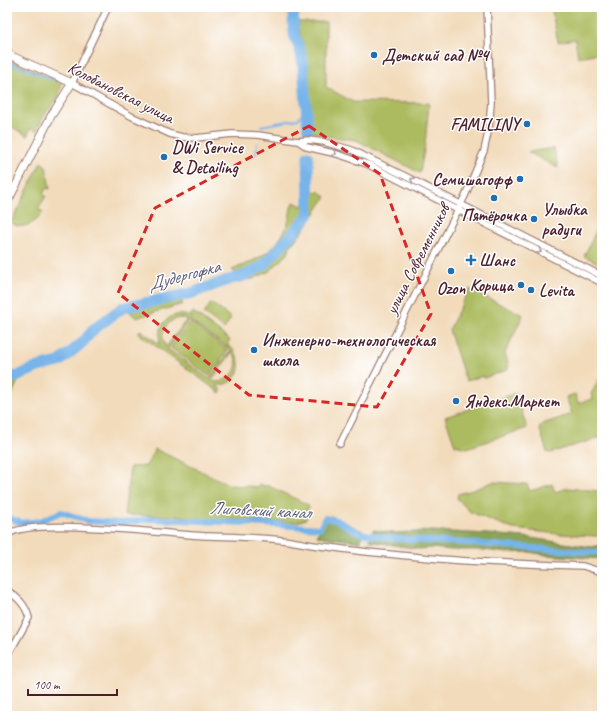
<svg xmlns="http://www.w3.org/2000/svg" width="609" height="723" viewBox="0 0 609 723" font-family="Caveat,sans-serif">
  <style>
    .green { fill: #acbb5e; stroke: #7b6d44; fill-rule: evenodd }
    .forest { fill: #89a355; stroke: #6a6140 }
    .lines { fill: none; stroke-linecap: round; stroke-linejoin: round }
    .stream { stroke: #77b4e9; stroke-width: 2 }
    .canal { stroke: #77b4e9; stroke-width: 6 }
    .river { stroke: #77b4e9; stroke-width: 11 }
    .minor-casing { stroke: #9e7d73; stroke-width: 8 }
    .tertiary-casing { stroke: #9e7d73; stroke-width: 9 }
    .minor { stroke: #fff; stroke-width: 5.5 }
    .tertiary { stroke: #fff; stroke-width: 7 }
    .oneway { stroke: #ae9aa0 }
    .marked { fill: none; stroke: #d62828; stroke-width: 3; stroke-dasharray: 8 5; stroke-linejoin: round }
    .poi-dot { fill: #1f6fb2; stroke: #fff; stroke-width: 1.5 }
    .labels { text-anchor: middle; stroke-width: 3; stroke-linejoin: round; paint-order: stroke }
    .poi-label { font-size: 17px; font-weight: bold; fill: #4a1f2b; stroke: #fff; text-anchor: start }
    .street-label { font-size: 17px; fill: #4a1f2b; stroke: #fff }
    .water-label { font-size: 18px; font-style: italic; fill: #5c5b77; stroke: #fff }
  </style>
  <rect width="100%" height="100%" fill="#fff"/>
  <filter id="ink" filterUnits="userSpaceOnUse"><feTurbulence type="fractalNoise" baseFrequency=".025" numOctaves="2"/><feDisplacementMap in="SourceGraphic" scale="8" xChannelSelector="R" yChannelSelector="G"/><feConvolveMatrix kernelMatrix="1 2 1 2 8 2 1 2 1" color-interpolation-filters="sRGB"/></filter>
  <filter id="wash" filterUnits="userSpaceOnUse"><feTurbulence type="fractalNoise" baseFrequency=".012" numOctaves="4" result="noise"/><feDisplacementMap in="SourceGraphic" scale="16" xChannelSelector="R" yChannelSelector="G"/><feGaussianBlur stdDeviation="0.9" result="paint"/><feColorMatrix in="noise" values="0 0 0 0 0 0 0 0 0 0 0 0 0 0 0 0 0 1.4 0 .05"/><feComposite in="paint" operator="in"/></filter>
  <g filter="url(#wash)">
    <rect width="100%" height="100%" fill="#f2dbbb"/>
    <path class="green" d="M 551,7 L 602,7 L 602,66 L 600,53 L 578,57 L 575,39 L 558,42 Z
      M 297,22 L 326,22 L 326,87 L 353,102 L 429,103 L 425,144 L 420,173 L 356,140 L 325,136 L 312,132 L 305,54 Z
      M 7,59 L 62,82 L 59,96 L 46,113 L 36,131 L 31,128 L 27,136 L 7,124 Z
      M 554,148 L 558,168 L 528,152 Z
      M 41,162 L 46,166 L 50,189 L 46,188 L 43,195 L 46,196 L 38,209 L 43,212 C 37,223 22,231 11,223 Z
      M 314,192 L 320,192 L 326,197 L 303,231 L 290,246 L 288,254 L 268,272 L 253,279 L 245,280 L 232,270 C 258,259 277,252 288,223 C 291,216 289,207 294,202 L 302,206 Z
      M 601,221 L 602,221 L 602,265 L 584,256 Z
      M 469,289 L 523,315 L 505,353 L 509,366 L 507,370 L 484,378 L 483,376 L 466,381 L 449,330 Z
      M 179,297 L 183,304 L 136,318 L 126,308 Z
      M 211,303 L 231,318 L 224,329 L 204,314 Z
      M 193,312 L 230,340 L 227,344 C 247,359 242,384 216,386 L 222,390 L 220,393 L 138,333 L 140,330 L 160,344 C 156,324 172,307 193,318 L 190,315 ZM 180,318 L 187,319 L 166,347 C 158,334 166,320 180,318 ZM 189,320 L 231,350 L 209,379 L 168,349 ZM 232,352 C 245,366 228,386 211,381 Z
      M 190,322 L 228,350 L 209,376 L 171,348 Z
      M 602,374 L 602,437 L 550,453 L 547,452 L 539,427 L 542,424 L 572,414 L 566,397 L 575,394 L 578,403 L 593,399 L 591,394 Z
      M 7,376 L 19,379 L 7,405 Z
      M 516,393 L 527,428 L 467,448 L 455,445 L 445,417 Z
      M 155,449 L 230,485 L 259,487 L 259,485 L 269,486 L 308,505 L 309,508 L 306,509 L 310,515 L 306,519 L 298,522 L 277,522 L 250,520 L 220,520 L 191,518 L 181,516 L 124,515 L 130,467 L 146,466 Z
      M 493,482 L 527,484 L 530,491 L 552,484 L 555,492 L 567,488 L 602,491 L 602,535 L 596,536 L 559,534 L 513,529 L 470,512 L 457,498 L 458,494 L 473,490 Z"/>
    <path class="forest" d="M 331,516 L 363,531 L 361,542 L 317,536 L 322,521 Z
      M 373,530 L 392,533 L 432,531 L 489,534 L 524,537 L 591,547 L 602,545 L 602,559 L 546,555 L 529,552 L 507,553 L 484,550 L 451,550 L 430,548 L 419,549 L 373,542 L 369,540 Z"/>
    <g class="lines">
      <path class="stream" d="M 7,62 L 53,80
        M 261,126 L 298,119 L 306,109
        M 256,154 L 257,143"/>
      <path class="canal" d="M 7,517 L 22,523 L 40,521 L 61,512 L 88,521 L 121,523 L 151,519 L 182,520 L 265,524 L 320,528 L 325,518 L 336,520 L 360,533 L 389,538 L 427,541 L 468,543 L 602,553"/>
      <path class="river" d="M 295,7 L 293,22 L 294,34 L 301,53 L 303,66 L 308,130
        M 7,375 L 17,377 L 24,373 L 38,367 L 59,362 L 82,343 L 94,329 L 122,308 L 192,293 L 228,280 L 244,276 L 264,265 L 294,232 L 309,214 L 308,156"/>
    </g>
  </g>
  <g filter="url(#ink)">
    <g class="lines">
      <g class="minor-casing">
        <path id="minor" d="M 108,7 L 72,83 L 131,116 L 170,134 L 182,137 L 196,138 L 232,134 L 258,135 L 298,141 L 308,140 L 324,142 L 352,150 L 415,181 L 602,276
          M 298,141 L 307,147 L 337,154 L 367,164 L 602,283
          M 340,444 L 465,196 L 484,151 L 489,128 L 491,103 L 487,7
          M 7,535 C 29,516 173,535 208,536 C 235,537 263,537 290,541 C 303,543 316,546 329,547 C 366,553 403,555 440,559 C 488,563 535,564 583,566 L 602,572
          M 7,590 C 18,598 26,605 29,618 L 7,657"/>
      </g>
      <g class="tertiary-casing">
        <path id="tertiary" d="M 7,54 L 72,83 L 51,116 L 7,203"/>
      </g>
      <use href="#minor" class="minor"/>
      <use href="#tertiary" class="tertiary"/>
    </g>
    <defs><path id="oneway-chevron" d="M-2-3.5L2.5 0L-2 3.5" fill="none" stroke-width="1.6" stroke-linecap="round" stroke-linejoin="round"/></defs>
    <g class="oneway">
      <use href="#oneway-chevron" transform="translate(334 153) rotate(16)"/>
      <use href="#oneway-chevron" transform="translate(413 180) rotate(-153)"/>
      <use href="#oneway-chevron" transform="translate(539 251) rotate(27)"/>
    </g>
  </g>
  <path class="marked" d="M 309,126 L 380,174 L 431,314 L 377,407 L 249,395 L 118,293 L 155,208 Z"/>
  <g class="poi-dot">
    <circle cx="374" cy="55" r="4"/>
    <circle cx="527" cy="124" r="4"/>
    <circle cx="164" cy="157" r="4"/>
    <circle cx="520" cy="179" r="4"/>
    <circle cx="494" cy="198" r="4"/>
    <circle cx="534" cy="219" r="4"/>
    <path d="M469 254h4v4h4v4h-4v4h-4v-4h-4v-4h4z"/>
    <circle cx="451" cy="271" r="4"/>
    <circle cx="521" cy="285" r="4"/>
    <circle cx="531" cy="290" r="4"/>
    <circle cx="254" cy="350" r="4"/>
    <circle cx="456" cy="401" r="4"/>
  </g>
  <g class="labels">
    <g class="poi-label">
      <text x="382" y="61">Детский сад №4</text>
      <text x="519" y="130" text-anchor="end">FAMILINY</text>
      <text x="172" y="153">DWi Service<tspan x="172" dy="20">&amp; Detailing</tspan></text>
      <text x="512" y="185" text-anchor="end">Семишагофф</text>
      <text x="542" y="215">Улыбка<tspan x="542" dy="20">радуги</tspan></text>
      <text x="494" y="221" text-anchor="middle">Пятёрочка</text>
      <text x="479" y="266">Шанс</text>
      <text x="513" y="291" text-anchor="end">Корица</text>
      <text x="451" y="294" text-anchor="middle">Ozon</text>
      <text x="539" y="296">Levita</text>
      <text x="262" y="346">Инженерно-технологическая<tspan x="262" dy="20">школа</tspan></text>
      <text x="464" y="407">Яндекс.Маркет</text>
    </g>
    <g class="street-label">
      <text transform="translate(121 92) rotate(27)" y="6">Колобановская улица</text>
      <text transform="translate(417 259) rotate(-63)" y="6">улица Современников</text>
    </g>
    <g class="water-label">
      <text transform="translate(184 275) rotate(-15)" y="6">Дудергофка</text>
      <text transform="translate(260 510) rotate(3)" y="6">Лиговский канал</text>
    </g>
  </g>
  <rect width="609" height="723" fill="none" stroke="#fff" stroke-width="24"/>
  <path d="M28 689v6h89v-6" fill="none" stroke="#4a1f2b" stroke-width="2"/>
  <text x="34" y="689" font-size="12" fill="#4a1f2b" stroke="#ffffff" stroke-width="3" paint-order="stroke">100 m</text>
</svg>
